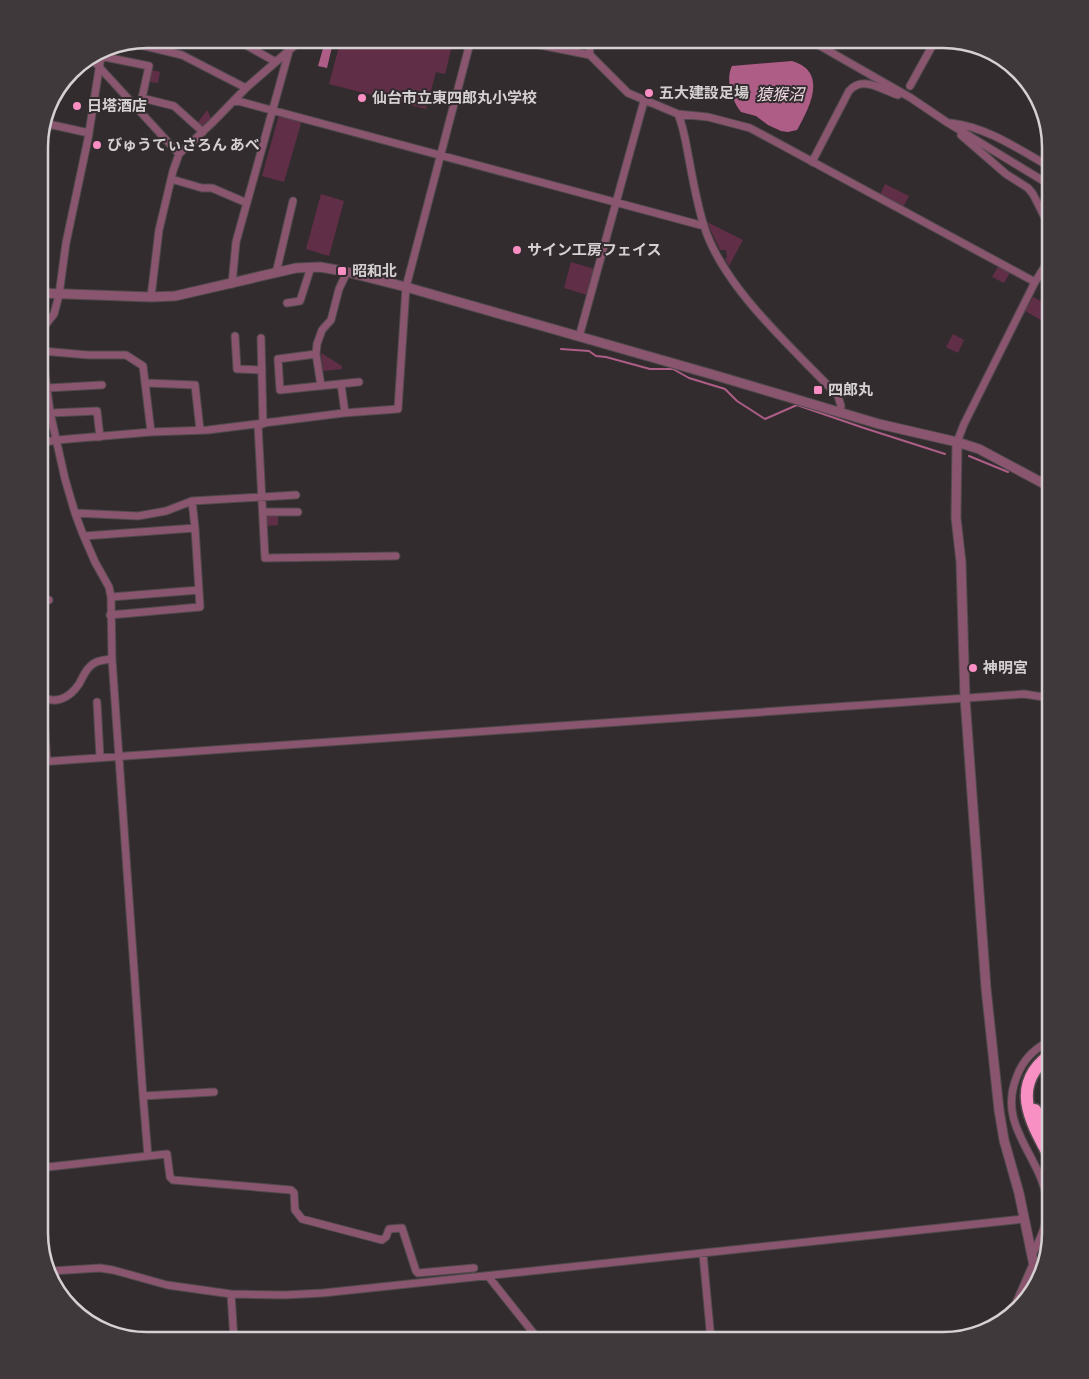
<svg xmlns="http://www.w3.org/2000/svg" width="1089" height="1379" viewBox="0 0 1089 1379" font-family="'Zilla Slab','Noto Sans JP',serif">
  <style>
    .green { fill: #602e47 }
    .water { fill: #ae5e86 }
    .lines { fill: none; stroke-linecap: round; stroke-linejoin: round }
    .stream { stroke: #ae5e86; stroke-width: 2 }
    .minor-casing { stroke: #504a4c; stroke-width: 9 }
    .tertiary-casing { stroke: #504a4c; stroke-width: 11 }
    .motorway-casing { stroke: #504a4c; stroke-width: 15 }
    .minor { stroke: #8a556e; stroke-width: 7 }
    .tertiary { stroke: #8a556e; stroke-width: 9 }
    .motorway { stroke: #f990c3; stroke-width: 12 }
    .poi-dot { fill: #fb8fc4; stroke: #332c2f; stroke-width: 2 }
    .labels { text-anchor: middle; stroke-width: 4; stroke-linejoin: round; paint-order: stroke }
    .poi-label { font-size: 15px; font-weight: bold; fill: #d5d0d2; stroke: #332c2f; text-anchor: start }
    .water-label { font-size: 16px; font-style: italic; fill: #f2dbe5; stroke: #332c2f }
    .rim { fill: none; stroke: #d5d0d2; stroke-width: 2.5 }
  </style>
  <rect width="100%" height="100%" fill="#332c2f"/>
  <path class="green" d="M 341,39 L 441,39 L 453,42 L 445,74 L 436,72 L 426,109 L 329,84 Z
    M 152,70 L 160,72 L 158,83 L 149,82 Z
    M 207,110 L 212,120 L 203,128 L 198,122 Z
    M 279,115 L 302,120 L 284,182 L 262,176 Z
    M 885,184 L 909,196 L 903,207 L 880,195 Z
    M 321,194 L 344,201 L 329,256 L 306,249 Z
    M 707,222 L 743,240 L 729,266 L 725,259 L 727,257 L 726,250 L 720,250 Z
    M 571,262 L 594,269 L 587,295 L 564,288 Z
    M 999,265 L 1011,271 L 1004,283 L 992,277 Z
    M 1033,297 L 1050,306 L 1050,325 L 1025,311 Z
    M 953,334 L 964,340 L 958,353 L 946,347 Z
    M 321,353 L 342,366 L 342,369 L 323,371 Z
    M 267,515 L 278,515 L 278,525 L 267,526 Z"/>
  <path class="water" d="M 324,45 L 332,47 L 327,68 L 318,66 Z
    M 792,61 C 829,72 809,108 797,130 L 788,132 L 781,131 L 768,125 L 756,116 L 741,112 C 732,101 725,80 732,66 Z"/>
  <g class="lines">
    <path class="stream" d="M 561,349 L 589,351 L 596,356 L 606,357 L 650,369 L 673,369 L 689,378 L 725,389 L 737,401 L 765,419 L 797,405 L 864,428 L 945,454
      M 969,456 L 1008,472"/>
    <g class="minor-casing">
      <path id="minor" d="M 235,39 L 276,62
        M 510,39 L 590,55 L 628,93 L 678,114 C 684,128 686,144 689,159 C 693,181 697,204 704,226 C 724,289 793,348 838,396 L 841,406 L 839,413
        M 583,39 L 589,45 L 590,55
        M 808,39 L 911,98 L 948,123 L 1050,185
        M 128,42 L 182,55 L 246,88
        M 100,56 L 149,66 L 142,98 L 174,106 L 203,132
        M 90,57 L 179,154
        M 910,86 L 936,39
        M 234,100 L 704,226
        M 678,114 L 708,117 L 750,128 L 1035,282
        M 951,123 C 987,127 1020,150 1050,167
        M 48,124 L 89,133
        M 42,129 L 44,130 L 48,128 L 50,111
        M 961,135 L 1006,174 L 1028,188 L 1033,194 L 1044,216 L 1050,223
        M 812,162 L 849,91 C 863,75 882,90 898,95
        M 171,179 L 202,188 L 212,188 L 247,203
        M 276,273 L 293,201
        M 232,284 L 236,242 L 289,51
        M 151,297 L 159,230 L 173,171 L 179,154 L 212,123 L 246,88 L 302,39
        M 287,303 L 300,301 L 311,267
        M 42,329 L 42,351 L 50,412 L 65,479 L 75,513 L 82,532 L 95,562 L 109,587 L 111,597 L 112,659 L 143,1096 L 214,1092
        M 39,333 L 54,314 L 59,295 L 66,243 L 88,139 L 102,50
        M 235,336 L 237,369 L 262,370
        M 579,337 L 644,101
        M 261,338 L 263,424
        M 42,351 L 88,355 L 126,355 L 143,366 L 151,432
        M 316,354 L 278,359 L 280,390 L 359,382
        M 146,383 L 195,385 L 200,430
        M 341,384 L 345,413
        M 321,386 L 316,354 L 317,344 L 322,330 L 331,320 L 339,289 L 347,272
        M 47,388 L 102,385
        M 51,413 L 97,411 L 100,437
        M 258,425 L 265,558 L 396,556
        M 957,442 L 964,424 L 1035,282 L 1050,258
        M 39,443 L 57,440 L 151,432 L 208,430 L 344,413 L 398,409 L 406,287 L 471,39
        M 263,512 L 298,512
        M 75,513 L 138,516 L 166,511 L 192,501 L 296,495
        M 84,536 L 195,528 L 192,501
        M 111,597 L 199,590
        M 39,601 L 49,600
        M 110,615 L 200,607 L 195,528
        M 39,694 C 53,706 69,699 79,684 C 83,677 86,668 93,664 C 98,660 106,660 112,659
        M 45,698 L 43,704 L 47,762
        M 97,702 L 100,757
        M 39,762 L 1024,694 L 1050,698
        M 143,1096 L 148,1156 L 167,1154 L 170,1177 L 173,1180 L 291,1190 L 294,1193 L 295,1210 L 302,1219 L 382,1240 L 386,1237 L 389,1229 L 402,1228 L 416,1271 L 418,1273 L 474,1268
        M 39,1168 L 148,1156
        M 703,1254 L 711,1340
        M 1032,1255 C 1041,1238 1049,1221 1047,1201 C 1041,1155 996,1126 1017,1076 C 1023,1060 1035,1048 1050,1041
        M 51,1271 L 100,1268 L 113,1270 L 167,1285 L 231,1294 L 284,1295 L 323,1293 L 1024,1219
        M 488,1276 L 539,1340
        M 231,1294 L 234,1340
        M 1012,1312 L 1034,1262"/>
    </g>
    <g class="tertiary-casing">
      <path id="tertiary" d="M 39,293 L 151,297 L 175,296 L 296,268 L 320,267 L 343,271 L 406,287 L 714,375 L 879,424 L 957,442 L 979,449 L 1050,487
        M 957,442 L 956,518 L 961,562 L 965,698 L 986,988 L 999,1110 L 1004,1140 L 1019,1193 L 1037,1280"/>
    </g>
    <g class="motorway-casing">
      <path id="motorway" d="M 1035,1110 L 1041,1124 L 1050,1133
        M 1050,1157 C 1031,1122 1009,1085 1050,1055"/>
    </g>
    <use href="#minor" class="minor"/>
    <use href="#tertiary" class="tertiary"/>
    <use href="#motorway" class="motorway"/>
  </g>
  <g class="poi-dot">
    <circle cx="649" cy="93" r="5"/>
    <circle cx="362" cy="98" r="5"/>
    <circle cx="77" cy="106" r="5"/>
    <circle cx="97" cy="145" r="5"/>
    <circle cx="517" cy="250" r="5"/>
    <rect x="337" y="266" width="10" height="10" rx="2.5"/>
    <rect x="813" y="385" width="10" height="10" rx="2.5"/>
    <circle cx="973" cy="668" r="5"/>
  </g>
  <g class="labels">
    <g class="poi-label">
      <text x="659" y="98">五大建設足場</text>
      <text x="372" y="103">仙台市立東四郎丸小学校</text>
      <text x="87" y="111">日塔酒店</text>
      <text x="107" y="150">びゅうてぃさろん あべ</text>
      <text x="527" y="255">サイン工房フェイス</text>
      <text x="352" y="276">昭和北</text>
      <text x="828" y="395">四郎丸</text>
      <text x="983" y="673">神明宮</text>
    </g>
    <g class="water-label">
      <text x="780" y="100">猿猴沼</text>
    </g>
  </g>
  <path d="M0 0H1089V1379H0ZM147 48H943A99 99 0 0 1 1042 147V1233A99 99 0 0 1 943 1332H147A99 99 0 0 1 48 1233V147A99 99 0 0 1 147 48Z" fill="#40393c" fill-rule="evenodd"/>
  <path class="rim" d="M147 48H943A99 99 0 0 1 1042 147V1233A99 99 0 0 1 943 1332H147A99 99 0 0 1 48 1233V147A99 99 0 0 1 147 48Z"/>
</svg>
